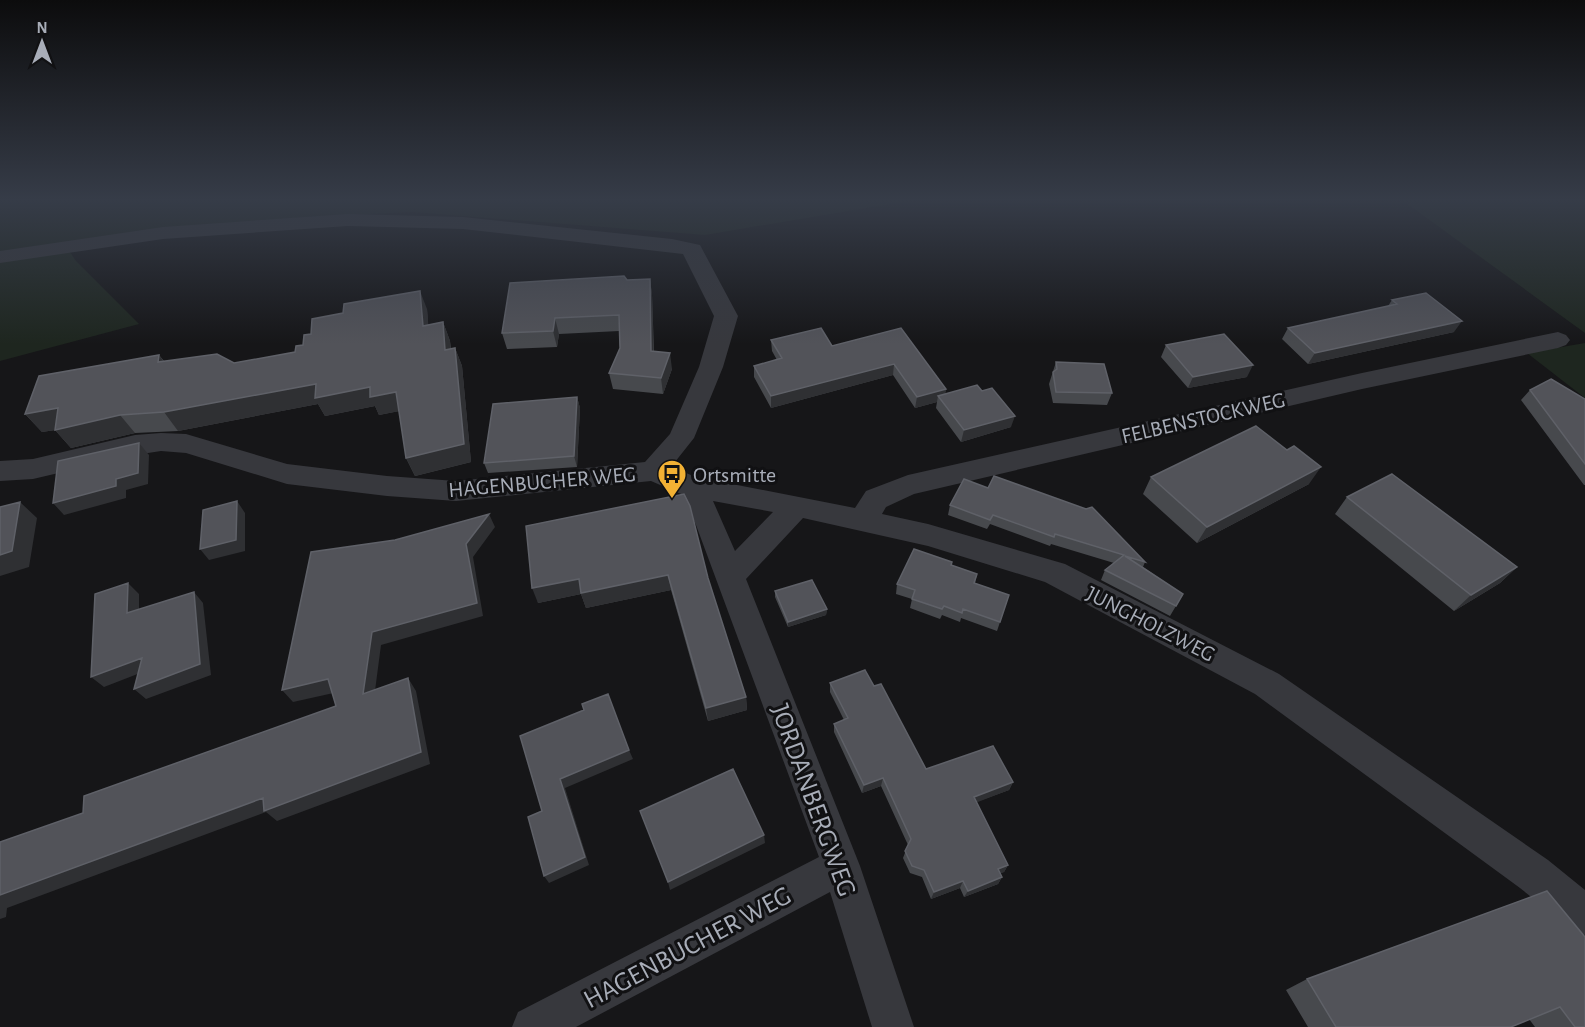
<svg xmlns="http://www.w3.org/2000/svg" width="1585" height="1027" viewBox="0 0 1585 1027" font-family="'Alegreya Sans',sans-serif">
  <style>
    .green { fill: #1e261f }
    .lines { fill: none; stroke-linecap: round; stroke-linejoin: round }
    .street { fill: #37383d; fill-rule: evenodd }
    .wall { fill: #47494d }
    .shaded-wall { fill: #2f3033 }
    .building { fill: #525359; stroke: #5f6168; stroke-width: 1.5 }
    .labels { text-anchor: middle; stroke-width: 6; stroke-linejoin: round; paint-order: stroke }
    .street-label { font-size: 22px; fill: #a8adb8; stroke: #111113 }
    .poi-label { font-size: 22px; fill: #a8adb8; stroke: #111113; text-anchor: start }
    .near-street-label { font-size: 27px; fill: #a8adb8; stroke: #111113 }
  </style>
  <rect width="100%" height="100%" fill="#161618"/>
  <path class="green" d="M 0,200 L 914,200 L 705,235 L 413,212 L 305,217 L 64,243 L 76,261 L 139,324 L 0,361 Z
    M 1402,200 L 1585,200 L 1585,333 Z
    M 1585,343 L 1585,398 L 1527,353 Z"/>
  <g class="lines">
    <path class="street" d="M 348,214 L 463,217 L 672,239 L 700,245 L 738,316 L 723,367 L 694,438 L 671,467 L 696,477 L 855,508 L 866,491 L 908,475 L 1362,373 L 1558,332 L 1566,335 L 1570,340 L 1566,345 L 1558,348 L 1362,389 L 914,494 L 886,507 L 882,514 L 928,524 L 1065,564 L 1279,674 L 1548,860 L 1585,890 L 1585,935 L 1571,929 L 1520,888 L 1255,694 L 1045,582 L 928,546 L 803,518 L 746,579 L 860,866 L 914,1027 L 872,1027 L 830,892 L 576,1027 L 512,1027 L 518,1012 L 819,857 L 696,525 L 681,494 L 651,481 L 456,501 L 387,496 L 287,484 L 186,453 L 161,451 L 135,455 L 33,479 L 0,481 L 0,461 L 33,459 L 135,435 L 161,433 L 186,434 L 287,464 L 387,476 L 456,481 L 645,462 L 670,434 L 699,367 L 714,316 L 683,254 L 463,229 L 348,226 L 163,239 L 0,263 L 0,251 L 163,227 ZM 713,501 L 773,512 L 735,551 Z"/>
  </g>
  <path class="wall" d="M 650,279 L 652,295 L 654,351 L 672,369 L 663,394 L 613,389 L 609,373 L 620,348 L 619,331 L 559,334 L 557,347 L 507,349 L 502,333 L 627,280 Z
    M 1392,300 L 1454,332 L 1308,364 L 1282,339 L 1288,328 L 1388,306 Z
    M 427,309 L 428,325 L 443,322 L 450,341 L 451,349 L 455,348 L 462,366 L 471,462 L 415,476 L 406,458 L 399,411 L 379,415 L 375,406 L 325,416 L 318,404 L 178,431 L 135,433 L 71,448 L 55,430 L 42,432 L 25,414 L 159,355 L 164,361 L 234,363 L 295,352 L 303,345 Z
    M 901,328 L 946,389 L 945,394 L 1011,427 L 961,442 L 936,408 L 937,402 L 915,408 L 893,375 L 771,408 L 754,377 L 754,366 L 777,360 L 772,351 L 771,340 L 832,346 Z
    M 1166,345 L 1247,377 L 1188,388 L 1161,357 Z
    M 1056,362 L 1112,393 L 1107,405 L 1053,403 L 1049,384 Z
    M 1530,390 L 1585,399 L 1585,485 L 1584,485 L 1521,400 Z
    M 577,397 L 580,408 L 577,467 L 488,473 L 484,463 Z
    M 1151,477 L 1309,484 L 1197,543 L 1143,494 Z
    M 964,479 L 1145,562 L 1143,567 L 1183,594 L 1170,616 L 1101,580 L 1105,570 L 1114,563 L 1051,544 L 1050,546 L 990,524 L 987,529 L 948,515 L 950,505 Z
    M 1347,497 L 1517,567 L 1500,583 L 1454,611 L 1335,514 Z
    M 526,526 L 708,578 L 746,697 L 747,710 L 708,721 L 671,590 L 586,608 L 581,594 L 538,603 Z
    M 951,566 L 977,574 L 975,583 L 1009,595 L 997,631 L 961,618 L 960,622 L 942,615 L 940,619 L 910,608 L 912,599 L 896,594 L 897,584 Z
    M 775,591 L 827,609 L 826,615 L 788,627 L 775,597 Z
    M 830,683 L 874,686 L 926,769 L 1013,782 L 1009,790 L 976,802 L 1008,865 L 1004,872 L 1000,873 L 1002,877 L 998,884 L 964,897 L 960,888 L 931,899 L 922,877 L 910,873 L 903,858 L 908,845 L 881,786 L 862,793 L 834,732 L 834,724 L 844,720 L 830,692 Z
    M 1547,891 L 1585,1027 L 1535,1027 L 1529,1019 L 1511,1027 L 1308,1027 L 1286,990 L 1307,979 Z"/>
  <path class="shaded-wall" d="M 650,279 L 652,295 L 654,367 L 651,351 Z
    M 420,291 L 427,309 L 430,344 L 423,326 Z
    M 555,318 L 559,334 L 557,347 L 553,331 Z
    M 1462,321 L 1454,332 L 1308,364 L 1315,353 Z
    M 443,322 L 450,341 L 452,368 L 445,350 Z
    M 455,348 L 462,366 L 471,462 L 415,476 L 406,458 Z
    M 670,353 L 672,369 L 663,394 L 661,378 Z
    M 159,355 L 172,373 L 158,362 Z
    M 894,364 L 893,375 L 771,408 L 771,396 Z
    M 1253,365 L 1247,377 L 1188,388 L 1193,377 Z
    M 316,384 L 370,387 L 396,392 L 405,410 L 379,415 L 375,406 L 325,416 L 318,404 L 178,431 L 164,412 Z
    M 946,389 L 944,400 L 938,396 L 937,402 L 915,408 L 917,397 Z
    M 577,397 L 580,408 L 577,467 L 574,456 Z
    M 58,408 L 120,415 L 135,433 L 71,448 L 55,430 L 42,432 L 25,414 Z
    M 1015,416 L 1011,427 L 961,442 L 964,430 Z
    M 139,443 L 149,455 L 148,484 L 126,490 L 126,498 L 64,515 L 53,503 L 116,479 Z
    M 1321,467 L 1309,484 L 1197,543 L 1207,527 Z
    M 237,501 L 245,513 L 245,551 L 209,560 L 200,549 Z
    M 20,502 L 37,518 L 29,567 L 0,576 L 0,555 Z
    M 489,514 L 495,527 L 473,557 L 483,616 L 381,645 L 373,706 L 363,694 L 372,632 Z
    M 1517,567 L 1500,583 L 1454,611 L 1471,595 Z
    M 668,575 L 671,590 L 586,608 L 581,594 L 538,603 L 532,588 L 579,579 Z
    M 128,583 L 139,594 L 139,624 L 127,613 Z
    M 194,592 L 203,603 L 211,675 L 146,699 L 134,689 Z
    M 827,609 L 826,615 L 788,627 L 788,622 Z
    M 142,658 L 153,668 L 104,687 L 91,677 Z
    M 408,678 L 416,691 L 430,764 L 277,821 L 266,812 L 7,908 L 6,917 L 0,919 L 0,895 Z
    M 328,679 L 338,692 L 293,702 L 282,690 Z
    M 746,697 L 747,710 L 708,721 L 706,708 Z
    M 629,750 L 633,759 L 565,788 L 589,865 L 549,883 L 544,876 L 560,779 Z
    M 883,778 L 881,786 L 862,793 L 864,785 Z
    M 1013,782 L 1009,790 L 970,805 L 974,797 Z
    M 764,835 L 765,843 L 670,890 L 668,882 Z
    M 1008,865 L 1004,872 L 994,876 L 998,869 Z
    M 1002,877 L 998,884 L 964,897 L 968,891 Z
    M 963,881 L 960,888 L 931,899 L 934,892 Z"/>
  <path class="building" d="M 624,276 L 627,280 L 650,279 L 651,351 L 670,353 L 661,378 L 609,373 L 620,348 L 619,315 L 555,318 L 553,331 L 502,333 L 510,283 Z
    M 420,291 L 423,326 L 443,322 L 445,350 L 455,348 L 464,444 L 406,458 L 396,392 L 370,397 L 370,387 L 315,398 L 316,384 L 164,412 L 120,415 L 55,430 L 58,408 L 25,414 L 39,376 L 159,355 L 158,362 L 217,354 L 234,363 L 295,352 L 296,346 L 303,345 L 304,335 L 311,334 L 312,319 L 343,313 L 344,304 Z
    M 1426,293 L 1462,321 L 1315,353 L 1288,328 L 1397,304 L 1392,300 Z
    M 821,328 L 832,346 L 901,328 L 946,389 L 917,397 L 894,364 L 771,396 L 754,366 L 782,358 L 771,340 Z
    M 1224,334 L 1253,365 L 1193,377 L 1166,345 Z
    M 1056,362 L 1104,364 L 1112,393 L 1056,392 L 1053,372 L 1057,369 Z
    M 1551,379 L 1585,399 L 1585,464 L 1530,390 Z
    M 977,385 L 982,391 L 992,388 L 1015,416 L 964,430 L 938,396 Z
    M 577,397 L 574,456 L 484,463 L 493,404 Z
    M 1256,426 L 1287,450 L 1294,446 L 1321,467 L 1207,527 L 1151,477 Z
    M 139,443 L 138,473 L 116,479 L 116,486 L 53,503 L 58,461 Z
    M 1392,474 L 1517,567 L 1471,595 L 1347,497 Z
    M 994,476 L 1086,509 L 1092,507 L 1145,562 L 1125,556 L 1183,594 L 1176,606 L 1105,570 L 1124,555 L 1055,534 L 1054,537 L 993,515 L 990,520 L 950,505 L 964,479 L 988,488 Z
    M 684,494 L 690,506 L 708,578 L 746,697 L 706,708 L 668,575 L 581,593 L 579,579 L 532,588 L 526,526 Z
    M 237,501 L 236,540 L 200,549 L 203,510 Z
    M 20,502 L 12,551 L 0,555 L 0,507 Z
    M 489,514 L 466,544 L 477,603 L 372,632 L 363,694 L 408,678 L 421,752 L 264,811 L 263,798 L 0,895 L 0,842 L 83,813 L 84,796 L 336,706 L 328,679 L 282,690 L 311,552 L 395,540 Z
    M 914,549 L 952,562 L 951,565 L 977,574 L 974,583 L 1009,595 L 1000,622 L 963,609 L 962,613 L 944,606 L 942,609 L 912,599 L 915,590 L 897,584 Z
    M 812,580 L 827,609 L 788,622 L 775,591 Z
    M 128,583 L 127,613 L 194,592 L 200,664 L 134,689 L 142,658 L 91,677 L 95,594 Z
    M 865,670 L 874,686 L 881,684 L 926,769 L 993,746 L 1013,782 L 974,797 L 1008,865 L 998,869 L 1002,877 L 968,891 L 963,881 L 934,892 L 924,870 L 912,866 L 905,851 L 911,839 L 883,778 L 864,785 L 834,724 L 848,718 L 830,683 Z
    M 608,694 L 629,750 L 560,779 L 585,857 L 544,876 L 528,817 L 542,811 L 520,736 L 584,710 L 582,704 Z
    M 733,769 L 764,835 L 668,882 L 640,811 Z
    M 1547,891 L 1585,937 L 1585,1027 L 1575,1027 L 1560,1007 L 1511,1027 L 1336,1027 L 1307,979 Z"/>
  <linearGradient id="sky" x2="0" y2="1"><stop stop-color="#0c0c0d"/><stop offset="0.58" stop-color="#363c48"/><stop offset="1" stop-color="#363c48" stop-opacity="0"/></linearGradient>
  <rect width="1585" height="344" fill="url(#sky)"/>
  <defs>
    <g id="bus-pin" transform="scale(1.5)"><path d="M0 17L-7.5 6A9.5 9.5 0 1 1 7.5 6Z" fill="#f2b134" stroke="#111113"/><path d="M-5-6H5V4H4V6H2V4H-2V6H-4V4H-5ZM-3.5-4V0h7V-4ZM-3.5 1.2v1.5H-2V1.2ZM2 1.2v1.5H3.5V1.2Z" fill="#111"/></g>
  </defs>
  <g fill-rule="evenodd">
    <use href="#bus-pin" x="672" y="474"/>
  </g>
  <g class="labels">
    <g class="street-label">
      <text transform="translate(1203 417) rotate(-13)" y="8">FELBENSTOCKWEG</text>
      <text transform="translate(542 481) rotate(-5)" y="8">HAGENBUCHER WEG</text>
      <text transform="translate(1151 623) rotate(27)" y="8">JUNGHOLZWEG</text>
    </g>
    <g class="poi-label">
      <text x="693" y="482">Ortsmitte</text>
    </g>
    <g class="near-street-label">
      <text transform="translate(814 800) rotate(70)" y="9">JORDANBERGWEG</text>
      <text transform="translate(687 947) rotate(-28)" y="9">HAGENBUCHER WEG</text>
    </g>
  </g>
  <g transform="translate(42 42)" stroke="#111113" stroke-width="4.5" paint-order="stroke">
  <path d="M0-4.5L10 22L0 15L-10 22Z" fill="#a8adb8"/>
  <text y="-9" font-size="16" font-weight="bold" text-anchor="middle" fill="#a8adb8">N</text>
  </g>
</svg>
